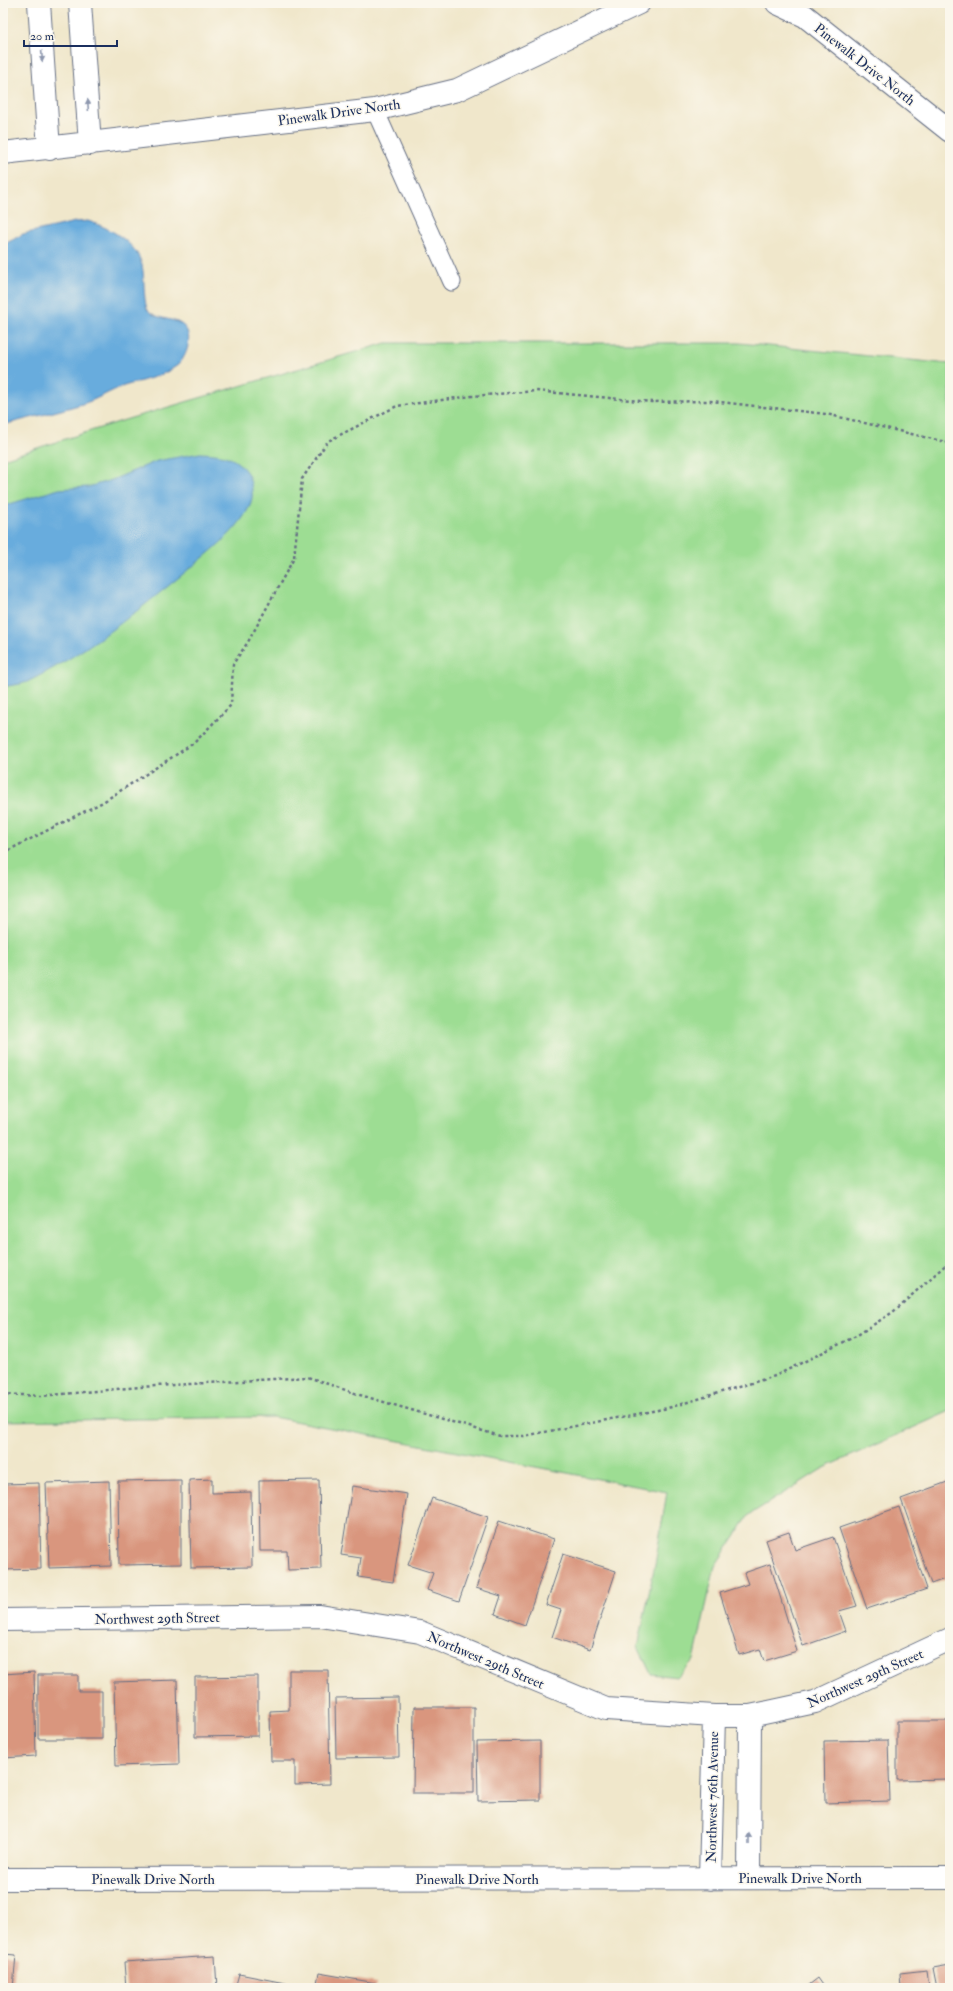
<svg xmlns="http://www.w3.org/2000/svg" width="953" height="1991" viewBox="0 0 953 1991" font-family="'IM FELL Double Pica',serif">
  <style>
    .green { fill: #9ddd93; stroke: #5c8678 }
    .water { fill: #67acdd; stroke: #416e9e }
    .building { fill: #d9967e }
    .lines { fill: none; stroke-linecap: round; stroke-linejoin: round }
    .lane-casing { stroke: #666f84; stroke-width: 19 }
    .street-casing { stroke: #666f84; stroke-width: 24 }
    .path { stroke: #666f84; stroke-width: 2.5; stroke-dasharray: 3 3; stroke-linecap: butt }
    .lane { stroke: #fff; stroke-width: 17 }
    .street { stroke: #fff; stroke-width: 22 }
    .oneway { fill: #8d97ae }
    .labels { text-anchor: middle; stroke-width: 3; stroke-linejoin: round; paint-order: stroke }
    .street-label { font-size: 14px; fill: #1b2f5e; stroke: #fbf7ec }
  </style>
  <rect width="100%" height="100%" fill="#fbf7ec"/>
  <filter id="ink" filterUnits="userSpaceOnUse"><feTurbulence type="fractalNoise" baseFrequency=".025" numOctaves="2"/><feDisplacementMap in="SourceGraphic" scale="8" xChannelSelector="R" yChannelSelector="G"/><feConvolveMatrix kernelMatrix="1 2 1 2 8 2 1 2 1" color-interpolation-filters="sRGB"/></filter>
  <filter id="wash" filterUnits="userSpaceOnUse"><feTurbulence type="fractalNoise" baseFrequency=".012" numOctaves="4" result="noise"/><feDisplacementMap in="SourceGraphic" scale="16" xChannelSelector="R" yChannelSelector="G"/><feGaussianBlur stdDeviation="0.9" result="paint"/><feColorMatrix in="noise" values="0 0 0 0 0 0 0 0 0 0 0 0 0 0 0 0 0 1.4 0 .05"/><feComposite in="paint" operator="in"/></filter>
  <g filter="url(#wash)">
    <rect width="100%" height="100%" fill="#f0e7cb"/>
    <path class="green" d="M 386,343 L 739,343 L 950,364 L 950,1411 L 822,1469 L 749,1515 L 715,1566 L 694,1660 L 677,1677 L 651,1674 L 638,1647 L 656,1559 L 667,1492 L 273,1417 L 3,1421 L 3,459 L 128,419 Z"/>
    <path class="water" d="M 88,221 C 110,228 136,242 142,265 C 145,280 143,295 147,309 C 156,322 178,316 186,329 C 193,340 185,361 175,367 C 161,377 140,381 124,386 C 110,391 96,400 82,404 C 56,412 29,418 3,425 L 3,245 L 23,234 L 75,222 Z
      M 200,453 C 219,454 235,455 247,473 C 251,480 254,494 251,502 C 242,529 205,556 183,574 C 134,614 84,654 27,682 C 20,685 10,685 3,687 L 3,506 L 59,489 L 88,487 L 112,480 L 157,461 Z"/>
    <g id="blocks">
      <path class="building" d="M 212,1479 L 212,1493 L 251,1492 L 252,1567 L 191,1568 L 189,1480 Z
        M 181,1480 L 181,1564 L 119,1565 L 118,1481 Z
        M 319,1480 L 321,1569 L 288,1570 L 287,1551 L 260,1551 L 259,1481 Z
        M 109,1481 L 111,1566 L 49,1568 L 46,1483 Z
        M 950,1481 L 950,1577 L 931,1584 L 901,1499 Z
        M 39,1483 L 41,1569 L 3,1570 L 3,1484 Z
        M 352,1486 L 407,1494 L 393,1582 L 358,1577 L 361,1558 L 341,1555 Z
        M 432,1498 L 488,1517 L 459,1601 L 427,1590 L 433,1573 L 408,1565 Z
        M 899,1507 L 927,1589 L 867,1609 L 839,1528 Z
        M 499,1521 L 554,1539 L 525,1625 L 495,1614 L 501,1596 L 476,1588 Z
        M 789,1532 L 795,1550 L 833,1537 L 857,1606 L 839,1611 L 846,1631 L 803,1646 L 766,1540 Z
        M 563,1554 L 616,1571 L 590,1650 L 552,1637 L 561,1610 L 546,1605 Z
        M 770,1564 L 797,1651 L 764,1661 L 760,1649 L 739,1655 L 720,1593 L 748,1584 L 744,1573 Z
        M 289,1670 L 328,1670 L 330,1784 L 295,1785 L 295,1761 L 271,1761 L 270,1711 L 289,1710 Z
        M 34,1672 L 36,1756 L 3,1758 L 3,1674 Z
        M 38,1675 L 78,1675 L 78,1691 L 102,1691 L 102,1739 L 38,1739 Z
        M 258,1676 L 258,1736 L 195,1737 L 195,1677 Z
        M 177,1680 L 179,1764 L 116,1766 L 114,1682 Z
        M 398,1697 L 399,1757 L 336,1758 L 335,1698 Z
        M 414,1707 L 474,1707 L 474,1793 L 413,1793 Z
        M 897,1721 L 950,1721 L 950,1779 L 897,1780 Z
        M 888,1740 L 890,1801 L 825,1803 L 824,1741 Z
        M 540,1741 L 540,1800 L 478,1801 L 477,1742 Z
        M 3,1954 L 16,1955 L 13,1988 L 3,1988 Z
        M 215,1956 L 217,1988 L 126,1988 L 124,1962 Z
        M 950,1965 L 950,1988 L 937,1988 L 933,1968 Z
        M 927,1970 L 929,1988 L 901,1988 L 900,1973 Z
        M 319,1973 L 376,1983 L 375,1988 L 316,1988 Z
        M 239,1974 L 300,1986 L 300,1988 L 235,1988 Z
        M 818,1978 L 825,1988 L 805,1988 Z"/>
    </g>
  </g>
  <g filter="url(#ink)">
    <use href="#blocks" fill-opacity="0" stroke="#666f84" stroke-width="1"/>
    <g class="lines">
      <g class="lane-casing">
        <path id="lane" d="M 375,110 L 452,282"/>
      </g>
      <g class="street-casing">
        <path id="street" d="M 39,3 L 49,149
          M 80,3 L 90,144
          M 777,3 L 805,16 L 950,131
          M 3,153 L 375,110 L 457,90 L 639,3
          M 3,1620 L 320,1616 L 420,1632 L 606,1709 L 714,1716 L 750,1716 L 815,1702 L 950,1639
          M 749,1878 L 750,1716
          M 3,1879 L 950,1878
          M 710,1879 L 714,1716"/>
      </g>
      <path class="path" d="M 3,853 L 103,802 L 194,743 L 231,705 L 233,664 L 248,642 L 294,558 L 302,479 L 328,441 L 397,406 L 472,396 L 536,391 L 651,402 L 711,401 L 826,414 L 950,443
        M 3,1394 L 41,1396 L 139,1387 L 308,1377 L 360,1395 L 500,1436 L 524,1436 L 668,1408 L 775,1376 L 856,1336 L 893,1312 L 950,1261"/>
      <use href="#lane" class="lane"/>
      <use href="#street" class="street"/>
    </g>
    <defs><path id="oneway-solid" d="M-6-.8H1V-3.2L6.5 0L1 3.2V.8H-6Z"/></defs>
    <g class="oneway">
      <use href="#oneway-solid" transform="translate(42 56) rotate(86)"/>
      <use href="#oneway-solid" transform="translate(88 105) rotate(-94)"/>
      <use href="#oneway-solid" transform="translate(749 1839) rotate(-90)"/>
    </g>
  </g>
  <g class="labels">
    <g class="street-label">
      <text transform="translate(865 64) rotate(38)" y="5">Pinewalk Drive North</text>
      <text transform="translate(339 112) rotate(-8)" y="5">Pinewalk Drive North</text>
      <text transform="translate(157 1618) rotate(-1)" y="5">Northwest 29th Street</text>
      <text transform="translate(486 1660) rotate(23)" y="5">Northwest 29th Street</text>
      <text transform="translate(865 1678) rotate(-24)" y="5">Northwest 29th Street</text>
      <text transform="translate(712 1797) rotate(-89)" y="5">Northwest 76th Avenue</text>
      <text x="800" y="1883">Pinewalk Drive North</text>
      <text x="153" y="1884">Pinewalk Drive North</text>
      <text x="477" y="1884">Pinewalk Drive North</text>
    </g>
  </g>
  <rect width="953" height="1991" fill="none" stroke="#fbf7ec" stroke-width="16"/>
  <path d="M24 40v6h93v-6" fill="none" stroke="#1b2f5e" stroke-width="2"/>
  <text x="30" y="40" font-size="12" fill="#1b2f5e" stroke="#fbf7ec" stroke-width="3" paint-order="stroke">20 m</text>
</svg>
